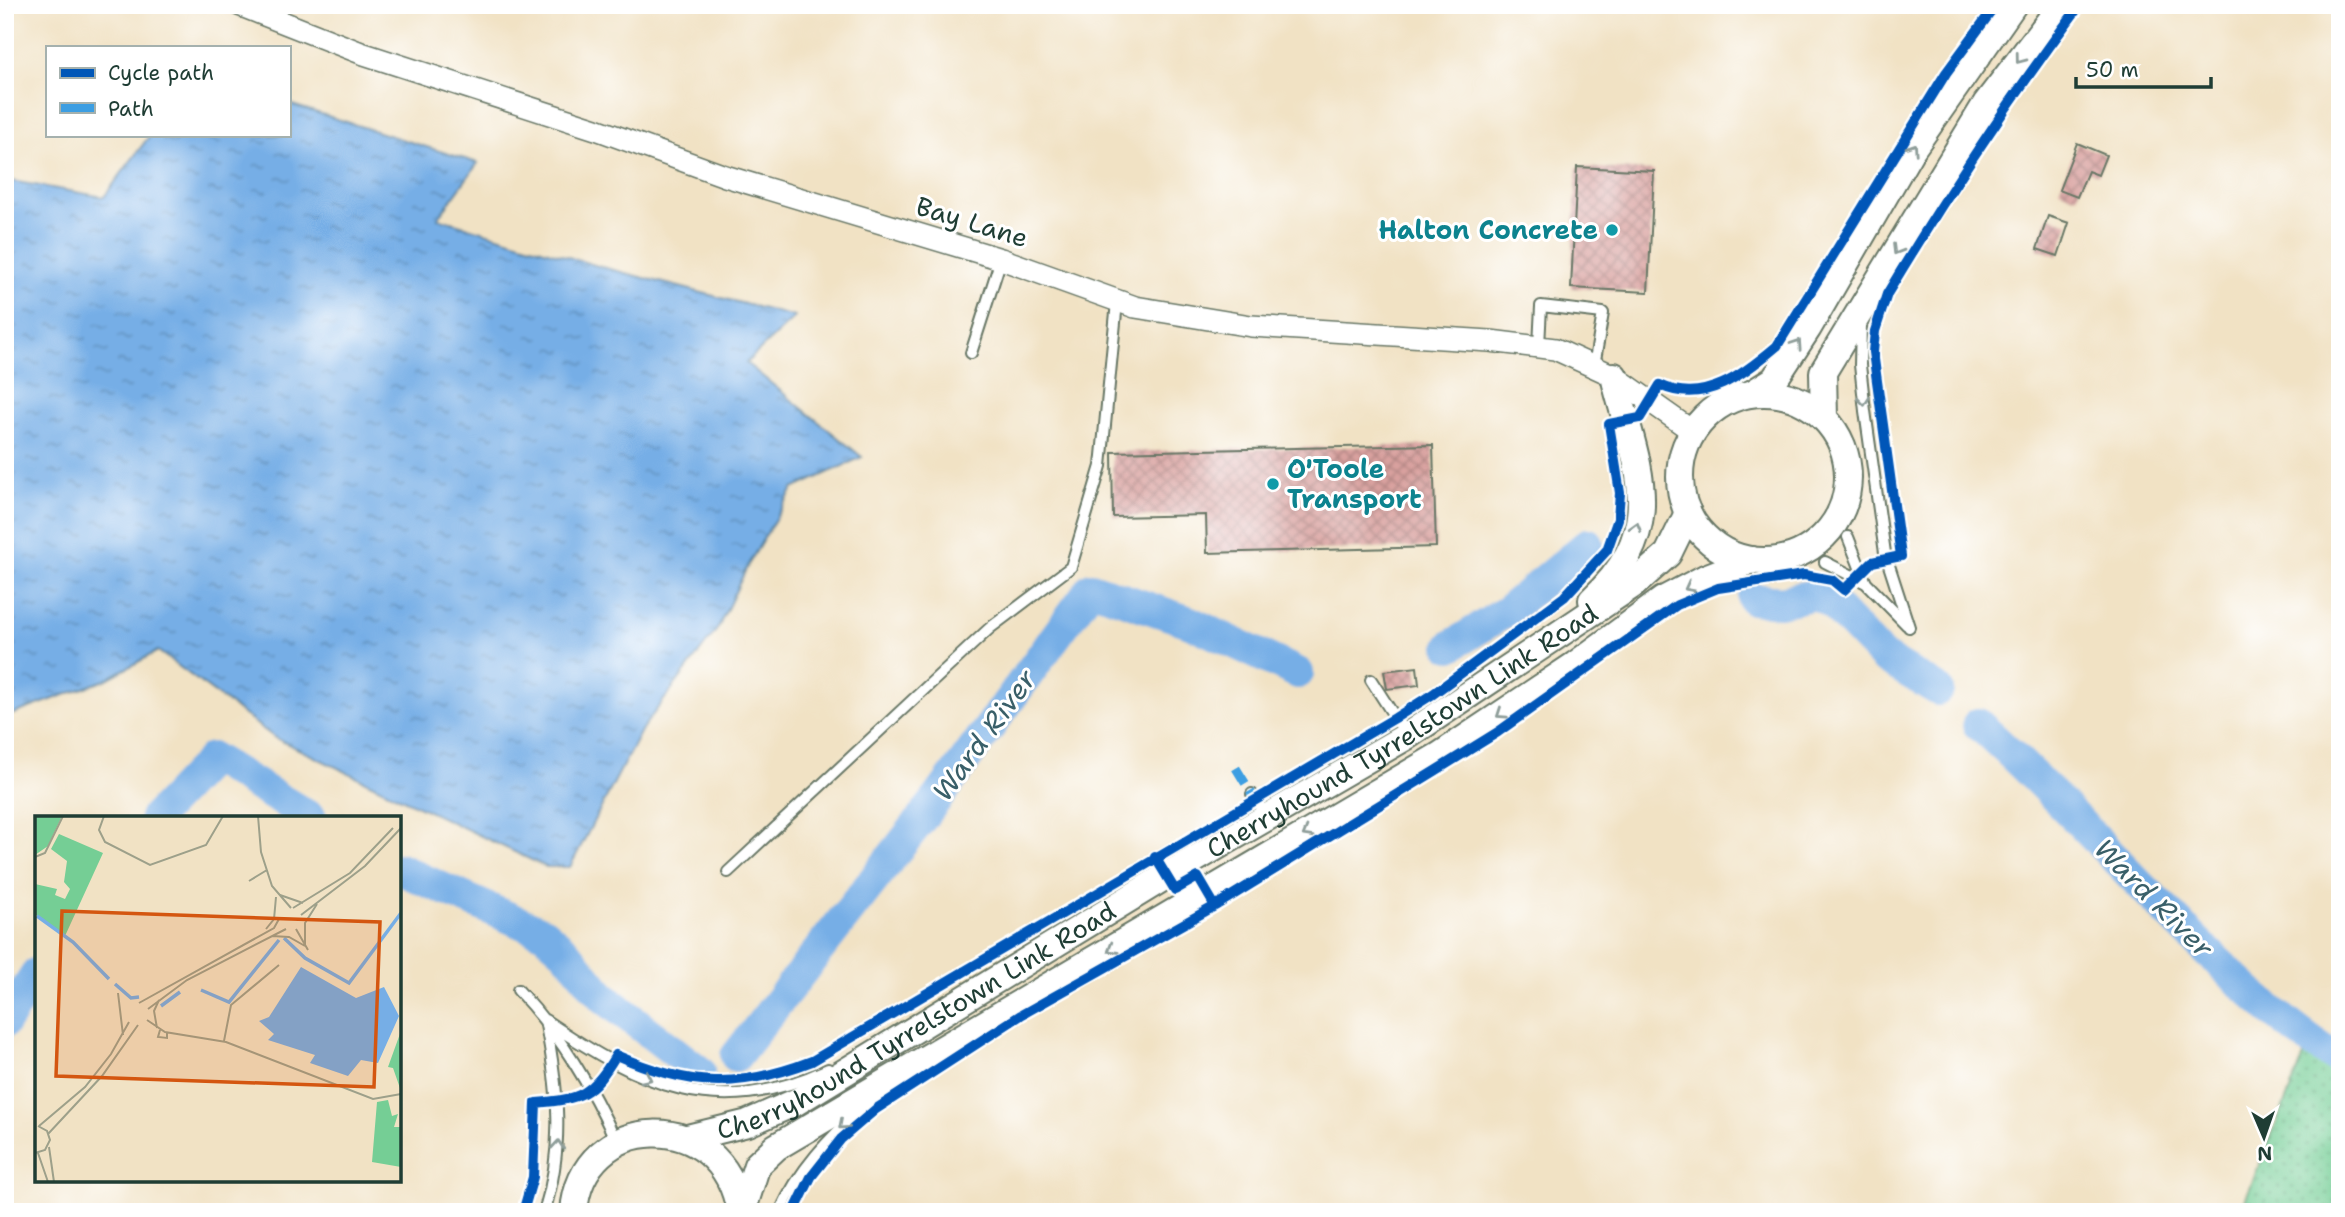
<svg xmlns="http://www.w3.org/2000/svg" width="2345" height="1217" viewBox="0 0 2345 1217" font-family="'Shantell Sans',sans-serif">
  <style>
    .grass { fill: url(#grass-dots); stroke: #4a8664; stroke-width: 2 }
    .water { fill: url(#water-ripples); stroke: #4a768d; stroke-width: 2 }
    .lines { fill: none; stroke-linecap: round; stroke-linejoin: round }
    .river { stroke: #76aee6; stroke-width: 32 }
    .building { fill: url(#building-cross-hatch) }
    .service-casing { stroke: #687766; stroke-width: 14 }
    .minor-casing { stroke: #687766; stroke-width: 24 }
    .tertiary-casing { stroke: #687766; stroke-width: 30 }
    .service { stroke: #fff; stroke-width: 10 }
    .minor { stroke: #fff; stroke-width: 21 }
    .tertiary { stroke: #fff; stroke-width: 26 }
    .quiet { stroke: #3c9ee2; stroke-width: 9; stroke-dasharray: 18 9; stroke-linecap: butt }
    .cycleway-casing { stroke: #fff; stroke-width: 15 }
    .cycleway { stroke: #0057b8; stroke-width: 10 }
    .oneway { stroke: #8f9e9a }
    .culture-dot { fill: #0f9aa8; stroke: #fff; stroke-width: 2.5 }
    .labels { text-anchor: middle; stroke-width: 6; stroke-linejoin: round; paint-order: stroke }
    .street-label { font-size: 26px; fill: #1f3d34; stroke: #fff }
    .culture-label { font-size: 26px; font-weight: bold; fill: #0d838f; stroke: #fff; text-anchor: end }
    .water-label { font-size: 28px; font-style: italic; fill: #395f69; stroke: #fff }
    .inset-river { fill: none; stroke: #76aee6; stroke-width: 3.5 }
    .inset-road { fill: none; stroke: #9da08a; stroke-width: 2 }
    .view { fill: #d45610; fill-opacity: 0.15; stroke: #d45610; stroke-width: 3.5 }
    .inset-edge { fill: none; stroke: #1f3d34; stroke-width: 3.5 }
  </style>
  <defs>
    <pattern id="grass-dots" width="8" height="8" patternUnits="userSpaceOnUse" patternTransform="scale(1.75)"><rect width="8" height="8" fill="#75ce95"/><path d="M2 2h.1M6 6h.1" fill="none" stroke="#5fa87a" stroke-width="1.8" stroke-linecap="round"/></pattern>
    <pattern id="water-ripples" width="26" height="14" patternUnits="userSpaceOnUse" patternTransform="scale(1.75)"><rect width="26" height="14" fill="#76aee6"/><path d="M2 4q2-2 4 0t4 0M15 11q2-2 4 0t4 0" fill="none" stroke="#608fbb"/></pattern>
    <pattern id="building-cross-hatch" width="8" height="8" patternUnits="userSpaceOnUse" patternTransform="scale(1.75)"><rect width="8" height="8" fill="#d9a19f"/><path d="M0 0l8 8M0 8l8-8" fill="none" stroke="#af8482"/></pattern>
  </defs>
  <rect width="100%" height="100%" fill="#fff"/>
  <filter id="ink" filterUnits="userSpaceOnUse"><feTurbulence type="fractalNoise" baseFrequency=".0143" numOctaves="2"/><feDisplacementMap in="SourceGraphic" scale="14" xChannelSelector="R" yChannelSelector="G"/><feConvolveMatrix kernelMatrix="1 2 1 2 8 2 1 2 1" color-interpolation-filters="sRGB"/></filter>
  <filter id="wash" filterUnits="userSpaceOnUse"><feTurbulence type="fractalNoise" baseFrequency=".00686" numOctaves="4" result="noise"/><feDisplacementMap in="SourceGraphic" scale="28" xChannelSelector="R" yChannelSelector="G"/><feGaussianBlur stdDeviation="1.57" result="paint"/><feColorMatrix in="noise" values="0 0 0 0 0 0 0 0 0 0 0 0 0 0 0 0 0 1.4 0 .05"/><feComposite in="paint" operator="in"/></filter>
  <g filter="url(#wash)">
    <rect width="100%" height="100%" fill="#f1e2c4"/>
    <path class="grass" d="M 2314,1032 L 2340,1050 L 2340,1212 L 2240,1212 Z"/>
    <path class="water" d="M 289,104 L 478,163 L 438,218 L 598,266 L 795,317 L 746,363 L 862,457 L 793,489 L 748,565 L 718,628 L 642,729 L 570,867 L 546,867 L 275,738 L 158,651 L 105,680 L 5,717 L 5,180 L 104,197 L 150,135 L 289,135 Z"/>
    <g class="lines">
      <path class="river" d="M 1753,599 L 1780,602 L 1816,594 L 1831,603 L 1883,657 L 1938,690
        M 1451,646 L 1507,611 L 1588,544
        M 1978,724 C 2060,797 2132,880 2212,956 C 2252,994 2293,1032 2340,1060
        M 155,818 L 212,758 L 311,818
        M 399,869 L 544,933 L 565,951 L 602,996 L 699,1071
        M 5,1022 L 37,973
        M 736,1056 L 940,795 L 1091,588 L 1190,622 L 1298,673"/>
    </g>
    <g id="blocks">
      <path class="building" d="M 2077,143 L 2106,155 L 2098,175 L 2088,171 L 2077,197 L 2059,190 Z
        M 1577,167 L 1654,171 L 1648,292 L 1571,288 Z
        M 2048,216 L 2069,223 L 2058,256 L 2037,249 Z
        M 1433,445 L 1436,547 L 1207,553 L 1206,515 L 1113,517 L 1112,452 Z
        M 1417,667 L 1419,685 L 1387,689 L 1384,671 Z"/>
    </g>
  </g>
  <g filter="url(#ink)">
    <use href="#blocks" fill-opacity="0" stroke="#687766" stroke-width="2"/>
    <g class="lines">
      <g class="service-casing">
        <path id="service" d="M 1861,324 L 1860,365 L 1865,411 L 1885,553 L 1909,627
          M 1539,346 L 1541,306 L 1603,313 L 1594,366
          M 971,353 L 1001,259
          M 1825,562 L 1866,583 L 1848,537
          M 1866,583 L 1907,625
          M 1371,680 L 1407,736
          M 1252,794 L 1267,817
          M 728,872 L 990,628 L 1071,567 L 1101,466 L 1117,302
          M 518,990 C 561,1036 591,1086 617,1143
          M 545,1020 C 641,1085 715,1122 828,1069
          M 544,1212 C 565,1146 558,1086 545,1020
          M 780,1212 C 799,1170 829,1138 863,1108"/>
      </g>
      <g class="minor-casing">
        <path id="minor" d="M 239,5 L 361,53 L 596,129 L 725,176 L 1001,259 L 1135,307 L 1251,326 L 1490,341 L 1555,349 L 1614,376 L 1692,431"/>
      </g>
      <g class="tertiary-casing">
        <g id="tertiary">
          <path d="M 1753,393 L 1774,380 L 1808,328 L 1910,152 L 2013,5"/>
          <circle cx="1764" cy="477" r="84"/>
          <path d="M 1824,418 L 1823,372 L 1986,104 L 2062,5"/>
          <path d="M 1592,600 C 1672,526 1635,463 1614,376"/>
          <path id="s1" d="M 687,1138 L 748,1123 L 796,1102 L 1166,876 L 1407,736 L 1634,584 L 1668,554 L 1688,513"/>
          <path d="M 574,1212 C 581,1111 723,1104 740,1212"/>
          <path d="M 742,1212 L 757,1165 L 776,1147 L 1439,756 L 1575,665 L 1663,600 L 1705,578 L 1752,560"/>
        </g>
      </g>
      <use href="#service" class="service"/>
      <use href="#minor" class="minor"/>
      <use href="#tertiary" class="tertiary"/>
      <path class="quiet" d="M 1236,768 L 1252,794"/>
      <g class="cycleway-casing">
        <path id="cycleway" d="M 1155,857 L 1175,890 L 1198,877 L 1215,906
          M 523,1212 L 533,1177 L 536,1103 C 582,1099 592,1095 616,1055 C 688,1087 738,1090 812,1061 L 1395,718 L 1433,694 L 1564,597 L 1607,550 L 1618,519 L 1620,493 L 1609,424 L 1640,418 L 1660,385 C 1704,406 1744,374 1777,346 L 1946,73 L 1996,5
          M 794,1212 L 811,1177 L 841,1139 L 876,1109 L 1021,1015 L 1215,906 L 1435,771 L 1498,732 L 1677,605 L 1718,588 L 1804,575 L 1832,580 L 1844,590 L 1872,562 L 1901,556 L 1873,352 L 1875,331 L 1887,294 C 1947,194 2010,98 2080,5"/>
      </g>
      <use href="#cycleway" class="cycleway"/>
    </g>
    <defs><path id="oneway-chevron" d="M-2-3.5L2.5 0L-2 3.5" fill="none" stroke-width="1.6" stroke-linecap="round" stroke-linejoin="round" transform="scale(1.75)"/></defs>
    <g class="oneway">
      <use href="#oneway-chevron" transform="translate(2020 59) rotate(127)"/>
      <use href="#oneway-chevron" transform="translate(1913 148) rotate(-57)"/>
      <use href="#oneway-chevron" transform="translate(1897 250) rotate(121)"/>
      <use href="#oneway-chevron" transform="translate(1797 344) rotate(-56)"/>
      <use href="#oneway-chevron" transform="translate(1864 401) rotate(84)"/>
      <use href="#oneway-chevron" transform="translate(1636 527) rotate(-74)"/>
      <use href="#oneway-chevron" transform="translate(1689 587) rotate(152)"/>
      <use href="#oneway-chevron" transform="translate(1501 714) rotate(146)"/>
      <use href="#oneway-chevron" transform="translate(1307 833) rotate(150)"/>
      <use href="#oneway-chevron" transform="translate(1112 949) rotate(149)"/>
      <use href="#oneway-chevron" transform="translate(647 1078) rotate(25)"/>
      <use href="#oneway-chevron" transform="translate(843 1125) rotate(139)"/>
      <use href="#oneway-chevron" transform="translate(558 1145) rotate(-85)"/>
    </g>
  </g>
  <g class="culture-dot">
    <circle cx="1612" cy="230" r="7"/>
    <circle cx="1273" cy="484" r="7"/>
  </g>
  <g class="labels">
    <g class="street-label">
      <text transform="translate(972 222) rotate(17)" y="9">Bay Lane</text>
      <text dy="9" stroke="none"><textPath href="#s1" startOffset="826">Cherryhound Tyrrelstown Link Road</textPath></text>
      <text dy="9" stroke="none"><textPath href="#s1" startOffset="259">Cherryhound Tyrrelstown Link Road</textPath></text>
    </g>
    <g class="culture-label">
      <text x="1598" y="239">Halton Concrete</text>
      <text x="1287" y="478" text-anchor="start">O'Toole<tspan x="1287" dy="30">Transport</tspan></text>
    </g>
    <g class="water-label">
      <text transform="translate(984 735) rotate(-54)" y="10">Ward River</text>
      <text transform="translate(2154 898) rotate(45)" y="10">Ward River</text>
    </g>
  </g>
  <g transform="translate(35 816)">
    <rect width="366" height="366" fill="#f1e2c4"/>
    <path d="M 0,0 L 27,0 L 13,30 L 0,39 ZM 24,18 L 68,37 L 30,120 L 0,98 L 0,68 L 22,73 L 20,79 L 30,83 L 35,73 L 29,66 L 32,45 L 16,33 ZM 366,215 L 366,275 L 358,252 L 353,251 ZM 353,284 L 357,300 L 363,298 L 359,311 L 366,311 L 366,351 L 337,346 L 342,286 Z" fill="#75ce95"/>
    <path d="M 266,151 L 321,182 L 349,171 L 364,200 L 343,247 L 326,244 L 313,260 L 275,247 L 280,239 L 233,224 L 239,218 L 224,205 L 234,201 Z" fill="#76aee6"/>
    <path class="inset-river" d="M 2,100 L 38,126 L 74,163M 249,122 L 270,142 L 314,167 L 366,97M 80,168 L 96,182 L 104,181M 166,174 L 194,186 L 244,124M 126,190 L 145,176"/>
    <path class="inset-road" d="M 69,0 L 64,14 L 70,26 L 115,49 L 171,29 L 188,0M 223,0 L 226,36 L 237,70 L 256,92M 0,41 L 10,37 L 28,0M 214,65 L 232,54M 245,79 L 268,87M 258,92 L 315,57 L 358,12M 266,99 L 330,50 L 366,12M 231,113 L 239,103 L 241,81M 261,113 L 273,134M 237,120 L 254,121 L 270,130M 270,130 L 270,107 L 282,88M 83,177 L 88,219M 104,187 L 239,112 L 244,103M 113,193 L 152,164 L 251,113M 112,204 L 130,216 L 191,226 L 338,283 L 366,278M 122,212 L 119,195 L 124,184M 125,214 L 123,221 L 132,222 L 132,217M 189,225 L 196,189 L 244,149M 4,310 L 50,271 L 76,238 L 94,206M 13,318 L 67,260 L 103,209M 14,331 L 19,366M 0,337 L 10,334 L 15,324 L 12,315 L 3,310M 3,337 L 13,366"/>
    <path class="view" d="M 27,95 L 345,106 L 339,271 L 21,260 Z"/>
    <rect width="366" height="366" class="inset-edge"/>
  </g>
  <rect width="2345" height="1217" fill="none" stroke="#fff" stroke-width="28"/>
  <rect x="46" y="46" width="245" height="91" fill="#ffffff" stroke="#a5b1ae" stroke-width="2"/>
  <rect x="60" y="68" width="35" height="10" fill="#0057b8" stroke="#a5b1ae" stroke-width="2"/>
  <text x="108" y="80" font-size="21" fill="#1f3d34">Cycle path</text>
  <rect x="60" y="103" width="35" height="10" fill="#3c9ee2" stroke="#a5b1ae" stroke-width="2"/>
  <text x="108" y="116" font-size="21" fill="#1f3d34">Path</text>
  <g transform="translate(2264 1137) rotate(178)" stroke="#ffffff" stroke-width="5" paint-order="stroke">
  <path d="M0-5L12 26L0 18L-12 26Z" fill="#1f3d34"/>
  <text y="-10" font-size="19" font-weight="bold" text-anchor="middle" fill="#1f3d34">N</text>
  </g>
  <path d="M2076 77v10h135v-10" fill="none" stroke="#1f3d34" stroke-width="3.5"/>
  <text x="2086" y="77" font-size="21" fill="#1f3d34" stroke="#ffffff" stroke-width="5" paint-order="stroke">50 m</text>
</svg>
